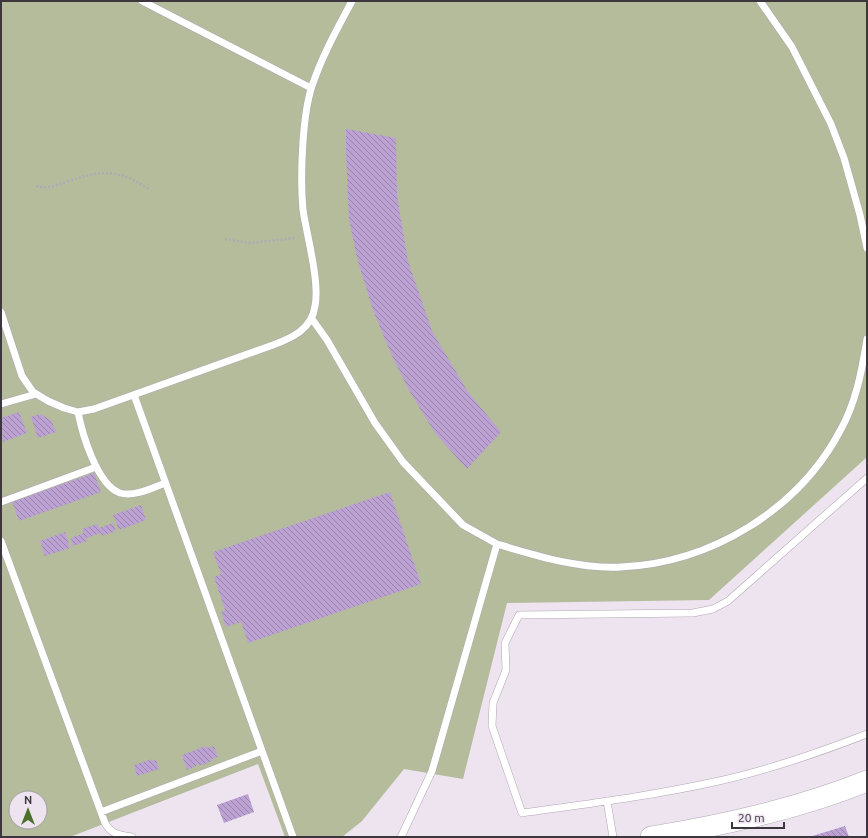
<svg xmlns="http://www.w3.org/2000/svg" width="868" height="838" viewBox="0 0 868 838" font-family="Ubuntu,sans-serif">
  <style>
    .park { fill: #b4bc9b; fill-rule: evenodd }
    .building { fill: url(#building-back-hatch) }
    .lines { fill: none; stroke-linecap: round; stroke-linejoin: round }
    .service-casing { stroke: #afa7b2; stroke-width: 8 }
    .secondary-casing { stroke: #afa7b2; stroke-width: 22 }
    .path { stroke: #b1a9b3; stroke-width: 2.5; stroke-dasharray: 2 2; stroke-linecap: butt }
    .service { stroke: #fff; stroke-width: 7 }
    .secondary { stroke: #fff; stroke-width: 21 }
  </style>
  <defs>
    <pattern id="building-back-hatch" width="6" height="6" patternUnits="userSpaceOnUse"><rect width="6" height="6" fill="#bba2d3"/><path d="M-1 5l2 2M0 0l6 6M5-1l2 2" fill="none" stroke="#9985ac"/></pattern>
  </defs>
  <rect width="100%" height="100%" fill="#ede4f0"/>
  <path class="park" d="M 1,1 L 867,1 L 867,457 L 709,600 L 507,603 L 463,779 L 404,769 L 362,821 L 342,837 L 285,837 L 258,764 L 70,837 L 1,837 ZM 16,798 L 40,798 L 40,822 L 16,822 Z"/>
  <path class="building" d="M 346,129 L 396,138 L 397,196 L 408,261 L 432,331 L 468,392 L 501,432 L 467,469 L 435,433 L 410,392 L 391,354 L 373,310 L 357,258 L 349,219 L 346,155 Z
    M 19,412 L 27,433 L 3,442 L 1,418 Z
    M 40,414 L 51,420 L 56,432 L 38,438 L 31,417 Z
    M 94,473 L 101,492 L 19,521 L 12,502 Z
    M 390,492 L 421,584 L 248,643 L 241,622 L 226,627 L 221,612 L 225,610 L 214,577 L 221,574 L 213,552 Z
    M 141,505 L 146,520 L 119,530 L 113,515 Z
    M 113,523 L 116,531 L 102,536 L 101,533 L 86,538 L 87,541 L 73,546 L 71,538 L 84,533 L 82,529 L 97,524 L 99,528 Z
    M 65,532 L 70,548 L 45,556 L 40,541 Z
    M 206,746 L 207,748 L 214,746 L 218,757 L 211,759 L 212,761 L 199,766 L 199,764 L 196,764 L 196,766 L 187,770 L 182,755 Z
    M 152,759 L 153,761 L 156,760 L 159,769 L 137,776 L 134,765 Z
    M 248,794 L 254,812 L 224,823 L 217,805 Z
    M 845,826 L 849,837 L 809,837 Z"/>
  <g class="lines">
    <g class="service-casing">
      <path id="service" d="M 142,1 L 311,88
        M 760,1 L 792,47 L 831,124 L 844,158 L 860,215 L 867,248
        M 1,312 L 22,376 L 33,392 L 48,401 L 64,408 L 78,412 L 94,409 L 273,345 C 292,338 312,329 315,306 C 320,283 307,236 303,210 C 300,179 302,116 312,86 C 322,56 337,29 352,1
        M 312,319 L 327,340 L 375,423 L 403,462 L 463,525 L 497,544
        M 134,395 L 293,837
        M 1,404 L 36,394
        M 78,412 C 82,433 97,485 120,493 C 134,497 152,488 165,483
        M 867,478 L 728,601 L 713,609 L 693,613 L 519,615 L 505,643 L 506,670 L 493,703 L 492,726 L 522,813 C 586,804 651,796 714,782 C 766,771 818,753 867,734
        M 1,502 L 96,467
        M 1,541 L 105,823 C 112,835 120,835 132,837
        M 607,801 L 613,837
        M 101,812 L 262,751
        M 401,837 L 432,771 L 497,544 C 537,556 579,569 621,567 C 711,563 798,510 840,431 C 856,403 862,370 867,339"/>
    </g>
    <g class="secondary-casing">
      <path id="secondary" d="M 651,837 C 725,825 798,809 867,781"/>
    </g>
    <path class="path" d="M 36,186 C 47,189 55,186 66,182 C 101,170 118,168 150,190
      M 225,239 L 249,243 L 296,238"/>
    <use href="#service" class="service"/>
    <use href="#secondary" class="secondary"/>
  </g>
  <rect width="868" height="838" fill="none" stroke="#3b373c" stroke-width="4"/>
  <g transform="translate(28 810)"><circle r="19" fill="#ede4f0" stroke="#a69fa8"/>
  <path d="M0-3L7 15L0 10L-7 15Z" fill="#4b7029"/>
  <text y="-6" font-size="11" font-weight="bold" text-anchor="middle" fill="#3b373c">N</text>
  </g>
  <path d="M732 822v6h52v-6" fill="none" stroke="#3b373c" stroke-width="2"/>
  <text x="738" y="822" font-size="12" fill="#3b373c" stroke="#ede4f0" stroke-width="3" paint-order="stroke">20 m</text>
</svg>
